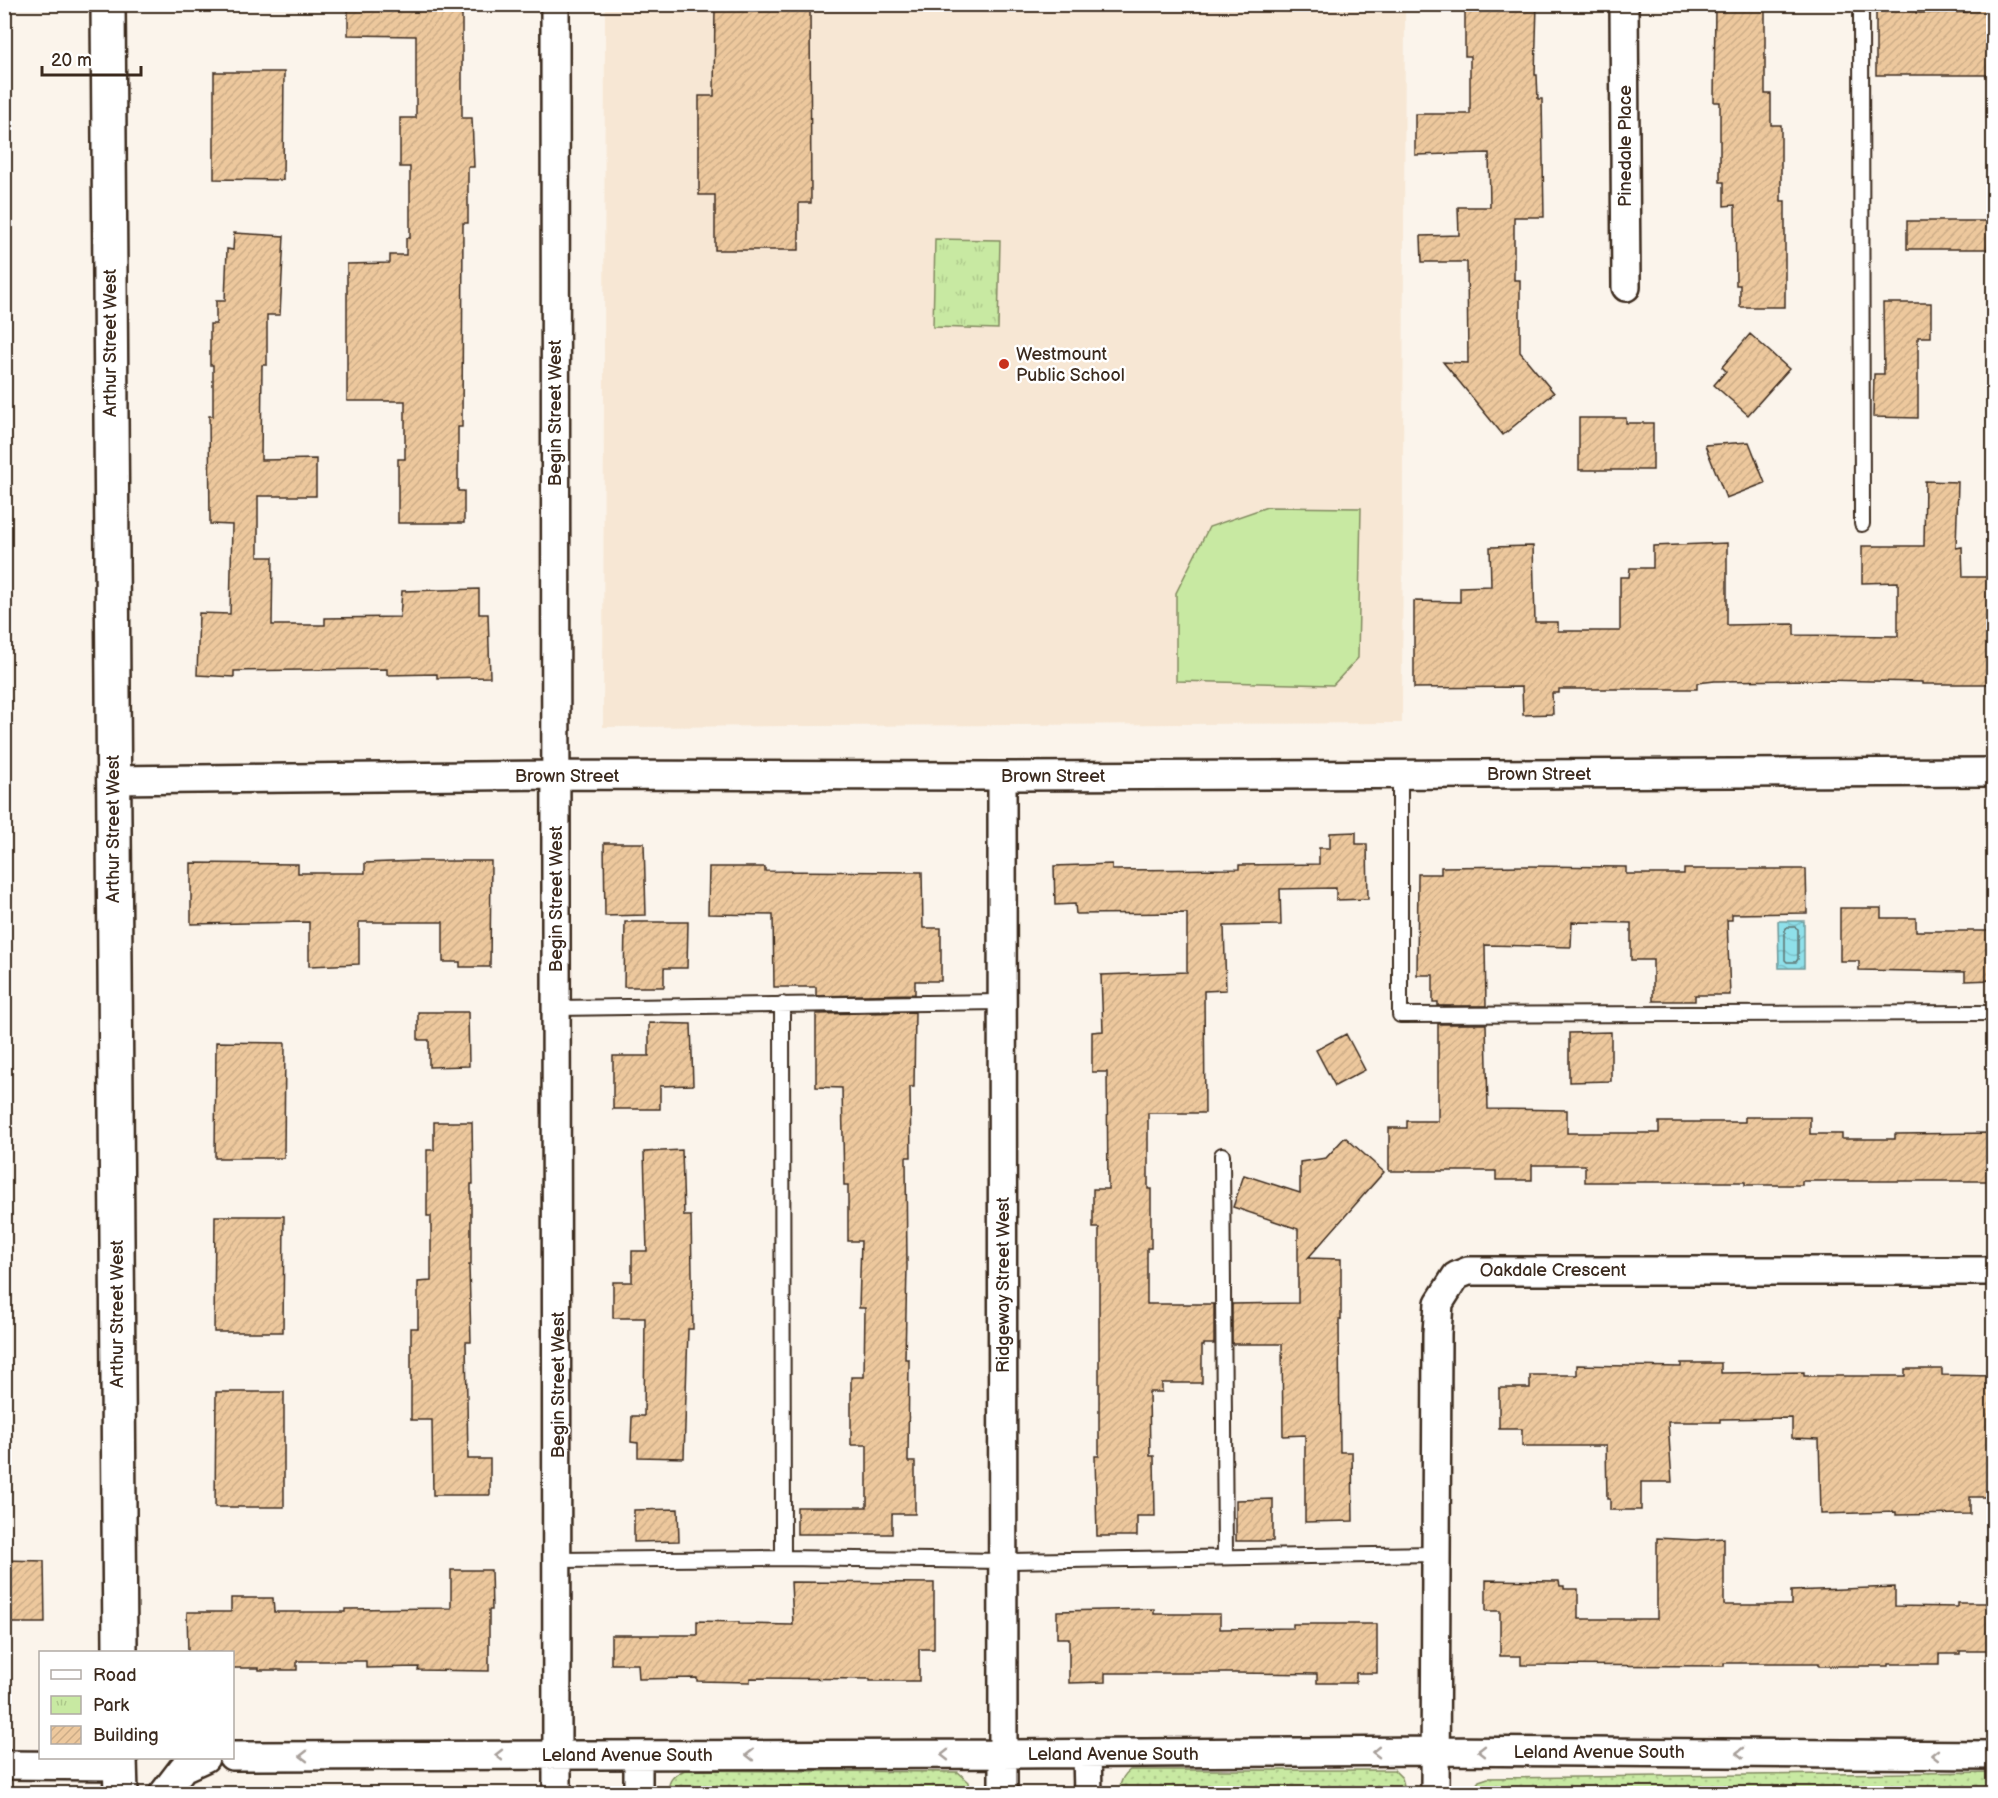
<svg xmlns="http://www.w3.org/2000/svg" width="1998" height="1798" viewBox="0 0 1998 1798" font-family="'Balsamiq Sans',sans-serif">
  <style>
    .built { fill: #f7e7d4 }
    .grass { fill: url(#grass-dots); stroke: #828a60; stroke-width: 1.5 }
    .park { fill: url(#park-tufts); stroke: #828a60; stroke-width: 1.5 }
    .pitch { fill: #c8e9a2; stroke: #828a60; stroke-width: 1.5 }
    .water { fill: url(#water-waves); stroke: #6d9798; stroke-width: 1.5 }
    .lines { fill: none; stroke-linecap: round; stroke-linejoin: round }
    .shore { stroke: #5d7370; stroke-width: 1.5 }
    .building { fill: url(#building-hatch); stroke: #3b2a1e; stroke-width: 1.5 }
    .lane-casing { stroke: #3b2a1e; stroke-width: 18 }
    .street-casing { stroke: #3b2a1e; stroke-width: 32 }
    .secondary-casing { stroke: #3b2a1e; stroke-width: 38 }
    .lane { stroke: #fff; stroke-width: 14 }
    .street { stroke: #fff; stroke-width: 27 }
    .secondary { stroke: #fff; stroke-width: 33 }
    .oneway { stroke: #a79f9a }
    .poi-dot { fill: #c8321e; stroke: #fff; stroke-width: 2 }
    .labels { text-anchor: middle; stroke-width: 5; stroke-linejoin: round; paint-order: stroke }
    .street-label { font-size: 18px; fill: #3b2a1e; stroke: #fff }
    .poi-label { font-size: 18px; fill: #3b2a1e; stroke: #fff; text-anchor: start }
  </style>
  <defs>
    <pattern id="grass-dots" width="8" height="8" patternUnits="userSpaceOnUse" patternTransform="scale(1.5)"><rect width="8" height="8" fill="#c8e9a2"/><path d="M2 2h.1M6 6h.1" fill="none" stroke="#adc88b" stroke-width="1.8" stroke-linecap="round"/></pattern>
    <pattern id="park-tufts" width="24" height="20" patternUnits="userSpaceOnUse" patternTransform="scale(1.5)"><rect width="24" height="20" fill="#c8e9a2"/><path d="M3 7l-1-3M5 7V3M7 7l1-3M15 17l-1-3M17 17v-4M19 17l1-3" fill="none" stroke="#adc88b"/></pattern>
    <pattern id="water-waves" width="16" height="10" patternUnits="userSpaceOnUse" patternTransform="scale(1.5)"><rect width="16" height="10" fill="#8fe0ea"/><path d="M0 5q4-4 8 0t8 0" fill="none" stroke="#7cc0c8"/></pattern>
    <pattern id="building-hatch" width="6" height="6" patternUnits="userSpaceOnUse" patternTransform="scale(1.5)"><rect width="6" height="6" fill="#edc89d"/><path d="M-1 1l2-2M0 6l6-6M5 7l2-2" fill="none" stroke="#ccac87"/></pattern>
  </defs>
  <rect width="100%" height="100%" fill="#fbf4eb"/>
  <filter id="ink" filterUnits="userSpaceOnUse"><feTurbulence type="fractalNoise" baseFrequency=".0167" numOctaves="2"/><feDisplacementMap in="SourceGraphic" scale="12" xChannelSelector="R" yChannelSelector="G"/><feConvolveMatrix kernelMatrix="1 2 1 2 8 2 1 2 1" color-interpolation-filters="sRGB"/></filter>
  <g filter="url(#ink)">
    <path class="built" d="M 605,5 L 1405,5 L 1402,723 L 603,727 Z"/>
    <path class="grass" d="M 685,1770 L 958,1772 L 969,1782 L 970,1793 L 669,1793 C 667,1781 673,1775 685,1770 Z
      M 1130,1770 L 1394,1770 L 1402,1778 L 1406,1793 L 1120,1793 C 1119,1783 1122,1776 1130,1770 Z
      M 1993,1772 L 1993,1794 L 1471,1794 L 1471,1792 L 1479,1781 L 1488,1778 Z"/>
    <path class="park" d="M 935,239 L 1000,240 L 998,329 L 933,327 Z"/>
    <path class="pitch" d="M 1267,507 L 1361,508 L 1358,658 L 1333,685 L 1176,681 L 1176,593 L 1209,527 Z"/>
    <path class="water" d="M 1778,921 L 1804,921 L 1804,968 L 1779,968 Z"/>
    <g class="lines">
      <path class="shore" d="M 1787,927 L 1795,927 L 1798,929 L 1798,959 L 1796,962 L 1787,962 L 1785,960 L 1785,930 Z"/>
    </g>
    <path class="building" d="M 348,4 L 462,4 L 462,118 L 472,118 L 474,167 L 468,167 L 468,223 L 463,223 L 462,427 L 458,427 L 458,491 L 464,491 L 464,523 L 398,523 L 398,459 L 405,459 L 405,401 L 347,401 L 347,264 L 390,263 L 390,255 L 406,255 L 406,238 L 410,238 L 410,167 L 400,167 L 400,118 L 416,118 L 416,36 L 348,35 Z
      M 715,4 L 810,4 L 811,203 L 799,203 L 799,250 L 715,250 L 715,195 L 699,195 L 699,96 L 714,96 Z
      M 1465,4 L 1537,4 L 1535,75 L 1537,75 L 1538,99 L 1542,99 L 1544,217 L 1514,217 L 1514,280 L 1520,280 L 1520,352 L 1554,393 L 1503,435 L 1443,362 L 1468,363 L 1467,262 L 1422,262 L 1421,236 L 1459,235 L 1458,207 L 1490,207 L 1489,153 L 1415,155 L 1415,114 L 1470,114 L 1470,56 L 1465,56 Z
      M 1715,4 L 1765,4 L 1765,94 L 1771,94 L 1771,125 L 1781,125 L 1781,201 L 1785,201 L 1785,307 L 1740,307 L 1740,285 L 1736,285 L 1735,205 L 1724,206 L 1724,182 L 1720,182 L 1720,102 L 1714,102 Z
      M 1876,4 L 1916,4 L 1916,13 L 1967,12 L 1967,4 L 1994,4 L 1994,75 L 1876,75 Z
      M 214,72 L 284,72 L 283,180 L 214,179 Z
      M 1907,221 L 1994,221 L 1994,249 L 1907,249 Z
      M 234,233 L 284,236 L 280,315 L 267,315 L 267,365 L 262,365 L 261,460 L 316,459 L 316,496 L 258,496 L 258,557 L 273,557 L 272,625 L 325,625 L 325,618 L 400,617 L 402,591 L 479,589 L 479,614 L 488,614 L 490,677 L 437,678 L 437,674 L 387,675 L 387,669 L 234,671 L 234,677 L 197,675 L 199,613 L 230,614 L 232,525 L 210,524 L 209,416 L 213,416 L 213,365 L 210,365 L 210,324 L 216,324 L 216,301 L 225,301 L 227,249 L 233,250 Z
      M 1883,303 L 1931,303 L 1931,337 L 1918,337 L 1918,418 L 1873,417 L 1874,374 L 1884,374 Z
      M 1750,334 L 1789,369 L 1748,415 L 1714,385 L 1726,371 L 1722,367 Z
      M 1579,418 L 1626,418 L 1626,423 L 1653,423 L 1653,470 L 1579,470 Z
      M 1749,442 L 1765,483 L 1726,498 L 1705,445 Z
      M 1925,481 L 1958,482 L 1956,548 L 1962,547 L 1963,577 L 1993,577 L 1994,684 L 1922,684 L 1922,682 L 1819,680 L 1715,681 L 1697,683 L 1697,689 L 1559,689 L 1559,693 L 1552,693 L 1553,714 L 1523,715 L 1522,687 L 1414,688 L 1414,601 L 1460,602 L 1460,587 L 1491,586 L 1490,547 L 1533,546 L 1535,622 L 1558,622 L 1558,631 L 1620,631 L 1620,577 L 1629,577 L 1630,568 L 1653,568 L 1653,546 L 1727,543 L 1727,625 L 1794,624 L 1794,635 L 1898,636 L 1898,582 L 1862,583 L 1862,546 L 1924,546 Z
      M 1356,832 L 1356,844 L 1367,844 L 1368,899 L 1336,900 L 1336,888 L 1280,889 L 1281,925 L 1224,926 L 1226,990 L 1204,991 L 1205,1113 L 1148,1113 L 1148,1189 L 1151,1189 L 1151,1248 L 1147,1248 L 1147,1304 L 1214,1304 L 1214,1344 L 1204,1344 L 1204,1346 L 1202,1346 L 1202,1383 L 1162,1383 L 1162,1392 L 1149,1392 L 1150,1456 L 1154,1456 L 1155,1516 L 1137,1516 L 1137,1536 L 1097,1536 L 1095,1456 L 1099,1456 L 1099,1228 L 1093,1228 L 1093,1189 L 1108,1189 L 1107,1072 L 1092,1072 L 1092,1032 L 1103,1031 L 1101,975 L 1187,972 L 1187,913 L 1076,914 L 1075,904 L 1055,905 L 1054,866 L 1112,864 L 1112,870 L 1239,869 L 1239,865 L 1319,864 L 1319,848 L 1330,848 L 1330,833 Z
      M 604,843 L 644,843 L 646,915 L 605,916 Z
      M 418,861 L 491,861 L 490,967 L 460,967 L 460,962 L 443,962 L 443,922 L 359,922 L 359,964 L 309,966 L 309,922 L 191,924 L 191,863 L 298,864 L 298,873 L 365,873 L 365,863 Z
      M 1525,866 L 1626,867 L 1626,874 L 1684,874 L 1684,869 L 1806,869 L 1807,913 L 1732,914 L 1732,920 L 1727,920 L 1730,995 L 1695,995 L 1695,1001 L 1653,1001 L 1653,960 L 1631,960 L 1631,923 L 1572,922 L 1571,947 L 1485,945 L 1486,1006 L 1438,1006 L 1438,1002 L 1433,1002 L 1433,975 L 1417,975 L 1418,874 L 1441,874 L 1441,867 Z
      M 709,867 L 765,867 L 765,871 L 922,872 L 923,928 L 941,928 L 941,981 L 915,981 L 915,994 L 816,996 L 816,987 L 774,987 L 773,915 L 708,914 Z
      M 1840,908 L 1881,908 L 1881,918 L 1916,918 L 1916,931 L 1994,931 L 1994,980 L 1965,981 L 1965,972 L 1859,970 L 1859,961 L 1840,961 Z
      M 625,922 L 688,922 L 687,968 L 664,968 L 664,987 L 624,987 Z
      M 418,1012 L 468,1012 L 469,1066 L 429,1067 L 429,1040 L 418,1040 Z
      M 915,1012 L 914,1087 L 910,1087 L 911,1157 L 906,1157 L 907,1266 L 905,1359 L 909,1359 L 908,1462 L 915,1462 L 915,1514 L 892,1514 L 892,1534 L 797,1534 L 797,1507 L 867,1507 L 867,1445 L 851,1445 L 851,1377 L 864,1377 L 865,1308 L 859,1308 L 861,1241 L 848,1241 L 848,1185 L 844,1185 L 842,1088 L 816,1087 L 816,1014 Z
      M 649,1023 L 691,1024 L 693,1085 L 660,1086 L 660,1109 L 613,1109 L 613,1056 L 649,1056 Z
      M 1438,1024 L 1486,1024 L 1488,1109 L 1567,1110 L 1567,1133 L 1659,1133 L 1659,1122 L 1745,1122 L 1745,1117 L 1810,1117 L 1810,1134 L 1842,1134 L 1842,1139 L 1895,1139 L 1895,1134 L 1994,1133 L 1994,1181 L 1802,1181 L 1802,1185 L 1745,1185 L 1745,1182 L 1585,1182 L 1585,1165 L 1532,1165 L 1532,1180 L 1496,1180 L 1496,1171 L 1389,1171 L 1389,1128 L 1407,1128 L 1407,1121 L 1438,1121 Z
      M 1611,1032 L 1611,1081 L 1569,1082 L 1569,1033 Z
      M 1346,1034 L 1365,1070 L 1335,1086 L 1316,1050 Z
      M 216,1042 L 285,1043 L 284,1158 L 215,1158 Z
      M 434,1122 L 472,1122 L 473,1184 L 471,1184 L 471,1265 L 469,1265 L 471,1342 L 466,1342 L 468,1459 L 490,1459 L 490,1495 L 433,1495 L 432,1420 L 411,1420 L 411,1328 L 418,1328 L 418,1282 L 431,1281 L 431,1216 L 427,1216 L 427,1150 L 434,1150 Z
      M 1345,1137 L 1384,1172 L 1308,1258 L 1341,1259 L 1341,1320 L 1339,1320 L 1340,1452 L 1352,1452 L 1353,1521 L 1305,1522 L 1305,1435 L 1283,1436 L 1282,1344 L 1232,1344 L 1232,1304 L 1298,1303 L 1298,1229 L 1233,1207 L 1244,1175 L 1300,1193 L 1300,1162 L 1326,1158 Z
      M 682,1150 L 684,1216 L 691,1216 L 693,1329 L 688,1329 L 684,1458 L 638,1457 L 638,1443 L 631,1442 L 632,1416 L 644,1416 L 645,1318 L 613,1318 L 613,1282 L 632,1282 L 632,1251 L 647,1251 L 644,1152 Z
      M 215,1216 L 284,1216 L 283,1332 L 214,1332 Z
      M 1681,1363 L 1721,1363 L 1721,1373 L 1804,1372 L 1804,1376 L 1905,1376 L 1905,1369 L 1942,1369 L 1942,1375 L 1994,1376 L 1994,1497 L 1970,1497 L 1970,1514 L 1896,1515 L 1896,1512 L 1821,1514 L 1819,1439 L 1792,1438 L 1792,1418 L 1720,1419 L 1720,1422 L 1668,1422 L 1672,1482 L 1641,1482 L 1641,1510 L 1610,1510 L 1610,1499 L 1607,1499 L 1606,1446 L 1522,1446 L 1522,1429 L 1499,1429 L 1499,1388 L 1530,1388 L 1530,1375 L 1577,1375 L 1577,1365 L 1681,1367 Z
      M 216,1392 L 284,1392 L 284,1507 L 215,1507 Z
      M 1273,1499 L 1273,1541 L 1236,1541 L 1236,1500 Z
      M 678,1509 L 679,1541 L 634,1542 L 634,1510 Z
      M 1657,1538 L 1696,1540 L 1724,1538 L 1724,1605 L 1791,1605 L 1791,1591 L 1895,1587 L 1895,1606 L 1957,1607 L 1957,1603 L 1994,1603 L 1994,1651 L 1960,1651 L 1960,1654 L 1939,1654 L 1939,1664 L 1888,1664 L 1888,1666 L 1819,1666 L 1819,1663 L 1724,1663 L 1724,1666 L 1521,1665 L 1521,1656 L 1500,1656 L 1500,1611 L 1486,1611 L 1486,1580 L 1559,1581 L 1560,1586 L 1564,1586 L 1564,1589 L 1578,1589 L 1578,1619 L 1657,1619 Z
      M 4,1560 L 44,1561 L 45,1623 L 4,1623 Z
      M 451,1570 L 491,1570 L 492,1610 L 489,1610 L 489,1671 L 418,1670 L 419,1667 L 366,1668 L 366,1661 L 297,1661 L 297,1670 L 259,1670 L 259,1668 L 232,1668 L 232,1653 L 188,1653 L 187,1612 L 231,1612 L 231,1598 L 273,1598 L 274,1612 L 345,1612 L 345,1609 L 451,1608 Z
      M 791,1582 L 934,1583 L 934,1649 L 919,1649 L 919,1681 L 870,1681 L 870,1679 L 750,1678 L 750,1682 L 697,1681 L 697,1678 L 639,1679 L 638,1664 L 611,1664 L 611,1635 L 697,1635 L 697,1621 L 739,1622 L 739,1624 L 793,1625 Z
      M 1154,1609 L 1154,1614 L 1220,1614 L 1220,1629 L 1293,1628 L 1293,1624 L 1377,1624 L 1377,1673 L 1356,1673 L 1356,1683 L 1317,1683 L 1317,1674 L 1233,1673 L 1105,1673 L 1105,1682 L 1069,1683 L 1069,1638 L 1057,1638 L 1057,1611 Z"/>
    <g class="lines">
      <g class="lane-casing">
        <path id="lane" d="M 1861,4 L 1862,524
          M 1400,774 L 1400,1015 L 1994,1013
          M 782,1004 L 783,1558
          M 556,1008 L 1002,1002
          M 1222,1155 L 1225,1557
          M 558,1560 L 783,1558 L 1003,1561 L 1436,1554"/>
      </g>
      <g class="street-casing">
        <path id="street" d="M 555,4 L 557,1794
          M 1624,4 L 1626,287
          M 1002,776 L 1003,1794
          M 113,780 L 555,775 L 1002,776 L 1994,772
          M 1087,1754 L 1088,1794
          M 638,1755 L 638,1794
          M 232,1756 L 1003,1754 L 1434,1751 L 1994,1755
          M 4,1765 L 121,1766
          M 163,1794 L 183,1768 L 205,1758
          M 1435,1794 L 1437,1333 L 1439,1303 L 1456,1276 L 1468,1271 L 1994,1271"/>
      </g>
      <g class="secondary-casing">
        <path id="secondary" d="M 108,4 L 120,1652
          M 120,1758 L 121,1794"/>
      </g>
      <use href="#lane" class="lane"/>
      <use href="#street" class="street"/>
      <use href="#secondary" class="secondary"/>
    </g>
    <defs><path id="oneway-chevron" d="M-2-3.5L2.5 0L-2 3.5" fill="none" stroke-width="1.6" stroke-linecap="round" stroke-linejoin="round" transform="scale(1.5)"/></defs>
    <g class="oneway">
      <use href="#oneway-chevron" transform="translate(1482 1751) rotate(-180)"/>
      <use href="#oneway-chevron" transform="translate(1376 1752) rotate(179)"/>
      <use href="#oneway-chevron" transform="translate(1740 1753) rotate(-180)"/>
      <use href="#oneway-chevron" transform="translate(499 1755) rotate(180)"/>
      <use href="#oneway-chevron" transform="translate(750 1755) rotate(180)"/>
      <use href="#oneway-chevron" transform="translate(945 1755) rotate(180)"/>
      <use href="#oneway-chevron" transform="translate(1935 1755) rotate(-180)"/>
      <use href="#oneway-chevron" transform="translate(304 1756) rotate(180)"/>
    </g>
  </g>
  <circle class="poi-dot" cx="1004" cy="364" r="6"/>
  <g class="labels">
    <g class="street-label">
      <text transform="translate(1625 146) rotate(-90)" y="6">Pinedale Place</text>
      <text transform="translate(110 343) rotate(-90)" y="6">Arthur Street West</text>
      <text transform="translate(555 413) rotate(-90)" y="6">Begin Street West</text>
      <text x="1539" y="780">Brown Street</text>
      <text x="567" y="782">Brown Street</text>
      <text x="1053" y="782">Brown Street</text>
      <text transform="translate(113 829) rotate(-90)" y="6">Arthur Street West</text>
      <text transform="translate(556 899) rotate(-90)" y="6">Begin Street West</text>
      <text x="1553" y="1276">Oakdale Crescent</text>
      <text transform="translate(1003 1285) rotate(-90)" y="6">Ridgeway Street West</text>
      <text transform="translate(117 1314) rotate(-90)" y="6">Arthur Street West</text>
      <text transform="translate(558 1385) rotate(-90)" y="6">Begin Street West</text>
      <text x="1599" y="1758">Leland Avenue South</text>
      <text x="1113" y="1760">Leland Avenue South</text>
      <text x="627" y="1761">Leland Avenue South</text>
    </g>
    <g class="poi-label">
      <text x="1016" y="360">Westmount<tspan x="1016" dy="21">Public School</tspan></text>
    </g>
  </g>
  <rect width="1998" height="1798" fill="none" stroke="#fff" stroke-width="24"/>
  <rect x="12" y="12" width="1974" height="1774" fill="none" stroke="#3b2a1e" stroke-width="2" filter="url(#ink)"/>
  <rect x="39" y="1651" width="195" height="108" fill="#ffffff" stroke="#b1aaa5" stroke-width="1.5"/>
  <rect x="51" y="1670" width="30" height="9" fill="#ffffff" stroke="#b1aaa5" stroke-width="1.5"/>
  <text x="93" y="1681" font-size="18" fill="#3b2a1e">Road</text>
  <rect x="51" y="1696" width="30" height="18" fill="url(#park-tufts)" stroke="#b1aaa5" stroke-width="1.5"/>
  <text x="93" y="1711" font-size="18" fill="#3b2a1e">Park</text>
  <rect x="51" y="1726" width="30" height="18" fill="url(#building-hatch)" stroke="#b1aaa5" stroke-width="1.5"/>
  <text x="93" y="1741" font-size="18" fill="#3b2a1e">Building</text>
  <path d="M42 66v9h99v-9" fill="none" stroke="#3b2a1e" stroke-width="3"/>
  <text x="51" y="66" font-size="18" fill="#3b2a1e" stroke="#ffffff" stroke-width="4.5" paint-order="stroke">20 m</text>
</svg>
